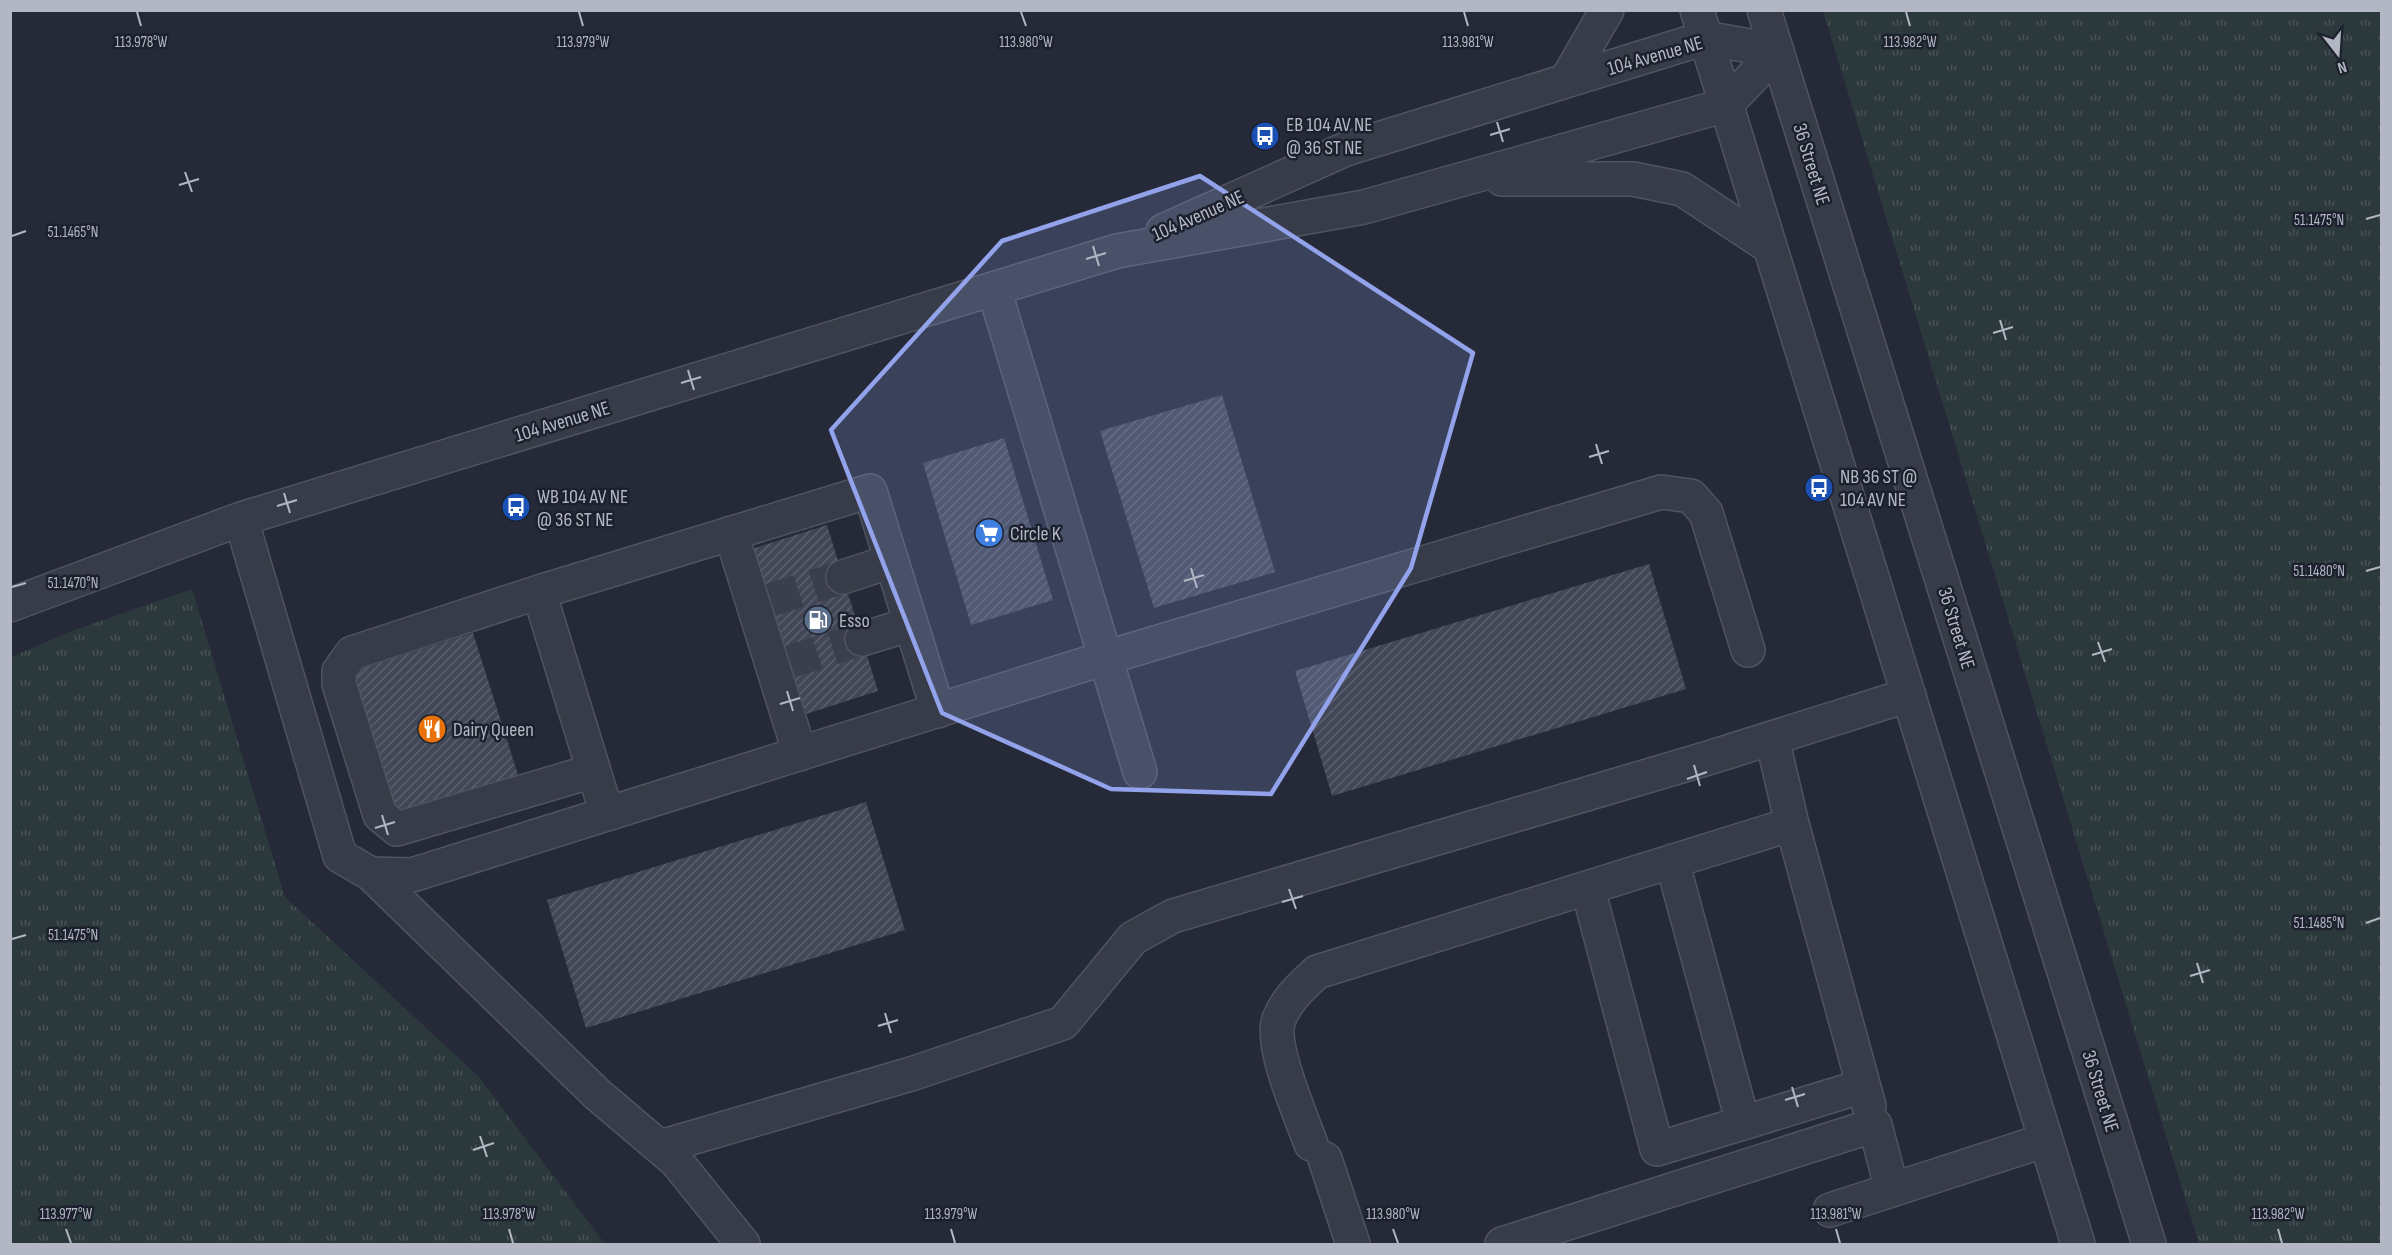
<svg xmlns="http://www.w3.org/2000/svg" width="2392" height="1255" viewBox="0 0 2392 1255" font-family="'Sofia Sans Condensed',sans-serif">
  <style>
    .grass { fill: url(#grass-tufts) }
    .building { fill: url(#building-hatch) }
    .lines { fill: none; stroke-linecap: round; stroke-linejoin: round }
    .minor-tunnel { stroke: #3a3e4d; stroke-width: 33; stroke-dasharray: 33 16; stroke-linecap: butt }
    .minor-casing { stroke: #505460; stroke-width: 36 }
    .minor { stroke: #383c49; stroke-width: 33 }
    .marked { fill: #92a3eb; fill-opacity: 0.2; stroke: #92a3eb; stroke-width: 4.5; stroke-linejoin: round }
    .ticks { fill: none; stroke: #b3b7c4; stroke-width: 2 }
    .labels { text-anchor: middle; stroke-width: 5; stroke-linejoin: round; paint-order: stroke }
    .street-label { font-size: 20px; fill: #b3b7c4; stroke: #1d212d }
    .poi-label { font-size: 20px; fill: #b3b7c4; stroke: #1d212d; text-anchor: start }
    .ticks-label { font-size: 15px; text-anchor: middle; fill: #b3b7c4; stroke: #1d212d; stroke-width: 5; stroke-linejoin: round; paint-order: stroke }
  </style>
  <defs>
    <pattern id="grass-tufts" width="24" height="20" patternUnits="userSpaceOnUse" patternTransform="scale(1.5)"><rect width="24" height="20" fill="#2b393d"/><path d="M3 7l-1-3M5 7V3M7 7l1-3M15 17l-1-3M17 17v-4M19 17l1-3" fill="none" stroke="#475357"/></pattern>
    <pattern id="building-hatch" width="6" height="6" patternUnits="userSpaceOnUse" patternTransform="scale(1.5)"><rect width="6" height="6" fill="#414757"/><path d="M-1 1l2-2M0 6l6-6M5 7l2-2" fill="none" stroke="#5a5f6e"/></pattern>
  </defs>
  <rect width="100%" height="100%" fill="#252938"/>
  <path class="grass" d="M 1823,11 L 2381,11 L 2381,1244 L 2199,1244 Z
    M 192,589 L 285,897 L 479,1077 L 605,1244 L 11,1244 L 11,657 L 75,630 Z"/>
  <path class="building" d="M 1222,395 L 1275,572 L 1154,608 L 1100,431 Z
    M 1004,438 L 1053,600 L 971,625 L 923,463 Z
    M 827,525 L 878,691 L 803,715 L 752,549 Z
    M 1649,564 L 1686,689 L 1332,796 L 1295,671 Z
    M 473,633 L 519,778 L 392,818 L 347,673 Z
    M 866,802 L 905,930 L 586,1028 L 547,900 Z"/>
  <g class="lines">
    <path class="minor-tunnel" d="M 767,601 L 843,577
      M 786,663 L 862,639"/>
    <g class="minor-casing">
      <path id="minor" d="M 1697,10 L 2078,1244
        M 1764,10 L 2149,1244
        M 1566,81 L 1607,10
        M 1502,179 L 1633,179 L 1682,189 L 1770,247
        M 1163,231 L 1346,149 L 1705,38 L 1777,51
        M 994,289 L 1140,772
        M 241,519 L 340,856 L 371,874 L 412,875 L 1105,658 L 1661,492 L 1691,496 L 1706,513 L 1748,650
        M 731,533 L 800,754
        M 843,577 L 892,561
        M 539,592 L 352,653 L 339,671 L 339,684 L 380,815 L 397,829 L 593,771
        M 10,605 L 241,519 L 1117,251 L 1364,207 L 1726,105 L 1777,51
        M 862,639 L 911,624
        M 607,814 L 539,592 L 870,491 L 938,711
        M 1792,824 L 1869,1106
        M 1672,861 L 1743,1123 L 1863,1086
        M 371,874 L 597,1094 L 676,1161 L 743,1244
        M 1588,889 L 1657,1149 L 1743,1123
        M 1311,1144 C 1301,1116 1269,1045 1279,1019 C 1287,999 1302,986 1317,972 L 1792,824 L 1772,738
        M 660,1147 L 911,1074 L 1063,1023 L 1133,938 L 1173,916 L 1705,759 L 1909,695
        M 1325,1159 L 1353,1244
        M 1830,1210 L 2046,1140
        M 1502,1244 L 1875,1125 L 1892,1190"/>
    </g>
    <use href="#minor" class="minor"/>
  </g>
  <path class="marked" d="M 1200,176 L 1473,353 L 1411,568 L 1271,794 L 1111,789 L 942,713 L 831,430 L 1002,241 Z"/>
  <path class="ticks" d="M 137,12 L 141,26M 579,12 L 583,26M 1021,12 L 1026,26M 1464,12 L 1468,26M 1906,12 L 1910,26M 1497,122 L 1503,142M 1490,135 L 1510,129M 185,172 L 192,192M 179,185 L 199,179M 2366,219 L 2380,215M 12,236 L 26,231M 1093,246 L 1099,266M 1086,259 L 1106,253M 2000,320 L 2006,340M 1993,333 L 2013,327M 688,370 L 694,390M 681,383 L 701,377M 1596,444 L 1602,464M 1589,457 L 1609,451M 284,493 L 290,513M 277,506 L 297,500M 1191,568 L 1197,588M 2366,571 L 2380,567M 1184,581 L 1204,575M 12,587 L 26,583M 2098,642 L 2105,662M 2092,655 L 2112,649M 787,691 L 793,711M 780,704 L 800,698M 1694,765 L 1700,786M 1687,779 L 1707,772M 382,815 L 388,835M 375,828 L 395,822M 1289,889 L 1296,909M 1282,902 L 1303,896M 2366,923 L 2380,918M 12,939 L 26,935M 2197,963 L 2203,983M 2190,976 L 2210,970M 885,1013 L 891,1033M 878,1026 L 898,1020M 1792,1087 L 1798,1107M 1785,1100 L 1805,1094M 480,1136 L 487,1157M 473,1150 L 494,1143M 66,1229 L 71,1243M 509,1229 L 513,1243M 951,1229 L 955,1243M 1393,1229 L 1398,1243M 1836,1229 L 1840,1243M 2278,1229 L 2282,1243"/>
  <defs>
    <g id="bus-disc" transform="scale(1.5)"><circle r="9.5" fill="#1a4fb4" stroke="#1d212d"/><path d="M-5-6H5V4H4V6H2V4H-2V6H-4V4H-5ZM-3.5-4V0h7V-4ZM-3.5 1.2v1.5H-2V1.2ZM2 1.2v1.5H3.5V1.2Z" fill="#fff"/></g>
    <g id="supermarket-disc" transform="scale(1.5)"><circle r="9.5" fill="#3f7fe0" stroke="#1d212d"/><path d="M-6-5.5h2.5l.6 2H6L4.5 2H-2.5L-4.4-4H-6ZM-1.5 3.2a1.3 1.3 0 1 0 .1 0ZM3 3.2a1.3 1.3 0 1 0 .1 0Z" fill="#fff"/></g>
    <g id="fuel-disc" transform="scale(1.5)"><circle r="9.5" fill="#5c6f8a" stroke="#1d212d"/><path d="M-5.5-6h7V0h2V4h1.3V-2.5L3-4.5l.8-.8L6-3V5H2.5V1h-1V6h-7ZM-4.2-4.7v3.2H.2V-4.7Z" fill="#fff"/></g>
    <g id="restaurant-disc" transform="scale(1.5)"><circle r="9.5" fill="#e8710a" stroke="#1d212d"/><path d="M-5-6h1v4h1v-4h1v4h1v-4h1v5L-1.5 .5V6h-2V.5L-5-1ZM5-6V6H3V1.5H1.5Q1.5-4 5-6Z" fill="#fff"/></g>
  </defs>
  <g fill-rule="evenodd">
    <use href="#bus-disc" x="1265" y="136"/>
    <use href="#bus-disc" x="1819" y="488"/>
    <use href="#bus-disc" x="516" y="507"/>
    <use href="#supermarket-disc" x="989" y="533"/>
    <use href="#fuel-disc" x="818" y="620"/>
    <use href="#restaurant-disc" x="432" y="729"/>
  </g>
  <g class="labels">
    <g class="street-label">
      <text transform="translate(1655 55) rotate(-16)" y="7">104 Avenue NE</text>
      <text transform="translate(1812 164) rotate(73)" y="7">36 Street NE</text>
      <text transform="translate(1198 215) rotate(-24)" y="7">104 Avenue NE</text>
      <text transform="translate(562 421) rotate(-17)" y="7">104 Avenue NE</text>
      <text transform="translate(1957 628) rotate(73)" y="7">36 Street NE</text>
      <text transform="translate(2101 1091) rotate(73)" y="7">36 Street NE</text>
    </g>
    <g class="poi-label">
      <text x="1286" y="131">EB 104 AV NE<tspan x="1286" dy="23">@ 36 ST NE</tspan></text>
      <text x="1840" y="483">NB 36 ST @<tspan x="1840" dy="23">104 AV NE</tspan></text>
      <text x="537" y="503">WB 104 AV NE<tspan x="537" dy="23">@ 36 ST NE</tspan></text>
      <text x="1010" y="540">Circle K</text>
      <text x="839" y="627">Esso</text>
      <text x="453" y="736">Dairy Queen</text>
    </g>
  </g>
  <g class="ticks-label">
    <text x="141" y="47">113.978°W</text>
    <text x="583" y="47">113.979°W</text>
    <text x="1026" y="47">113.980°W</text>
    <text x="1468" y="47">113.981°W</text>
    <text x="1910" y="47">113.982°W</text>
    <text x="2319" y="225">51.1475°N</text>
    <text x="73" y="237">51.1465°N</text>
    <text x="2319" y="576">51.1480°N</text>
    <text x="73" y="588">51.1470°N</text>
    <text x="2319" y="928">51.1485°N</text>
    <text x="73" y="940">51.1475°N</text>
    <text x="66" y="1219">113.977°W</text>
    <text x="509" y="1219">113.978°W</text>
    <text x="951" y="1219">113.979°W</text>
    <text x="1393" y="1219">113.980°W</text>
    <text x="1836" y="1219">113.981°W</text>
    <text x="2278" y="1219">113.982°W</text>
  </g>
  <rect width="2392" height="1255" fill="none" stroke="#b3b7c4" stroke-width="24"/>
  <g transform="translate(2338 54) rotate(163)" stroke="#1d212d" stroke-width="4.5" paint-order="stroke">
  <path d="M0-4.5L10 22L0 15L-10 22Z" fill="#b3b7c4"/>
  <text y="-9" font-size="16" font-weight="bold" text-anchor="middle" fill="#b3b7c4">N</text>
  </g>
</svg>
